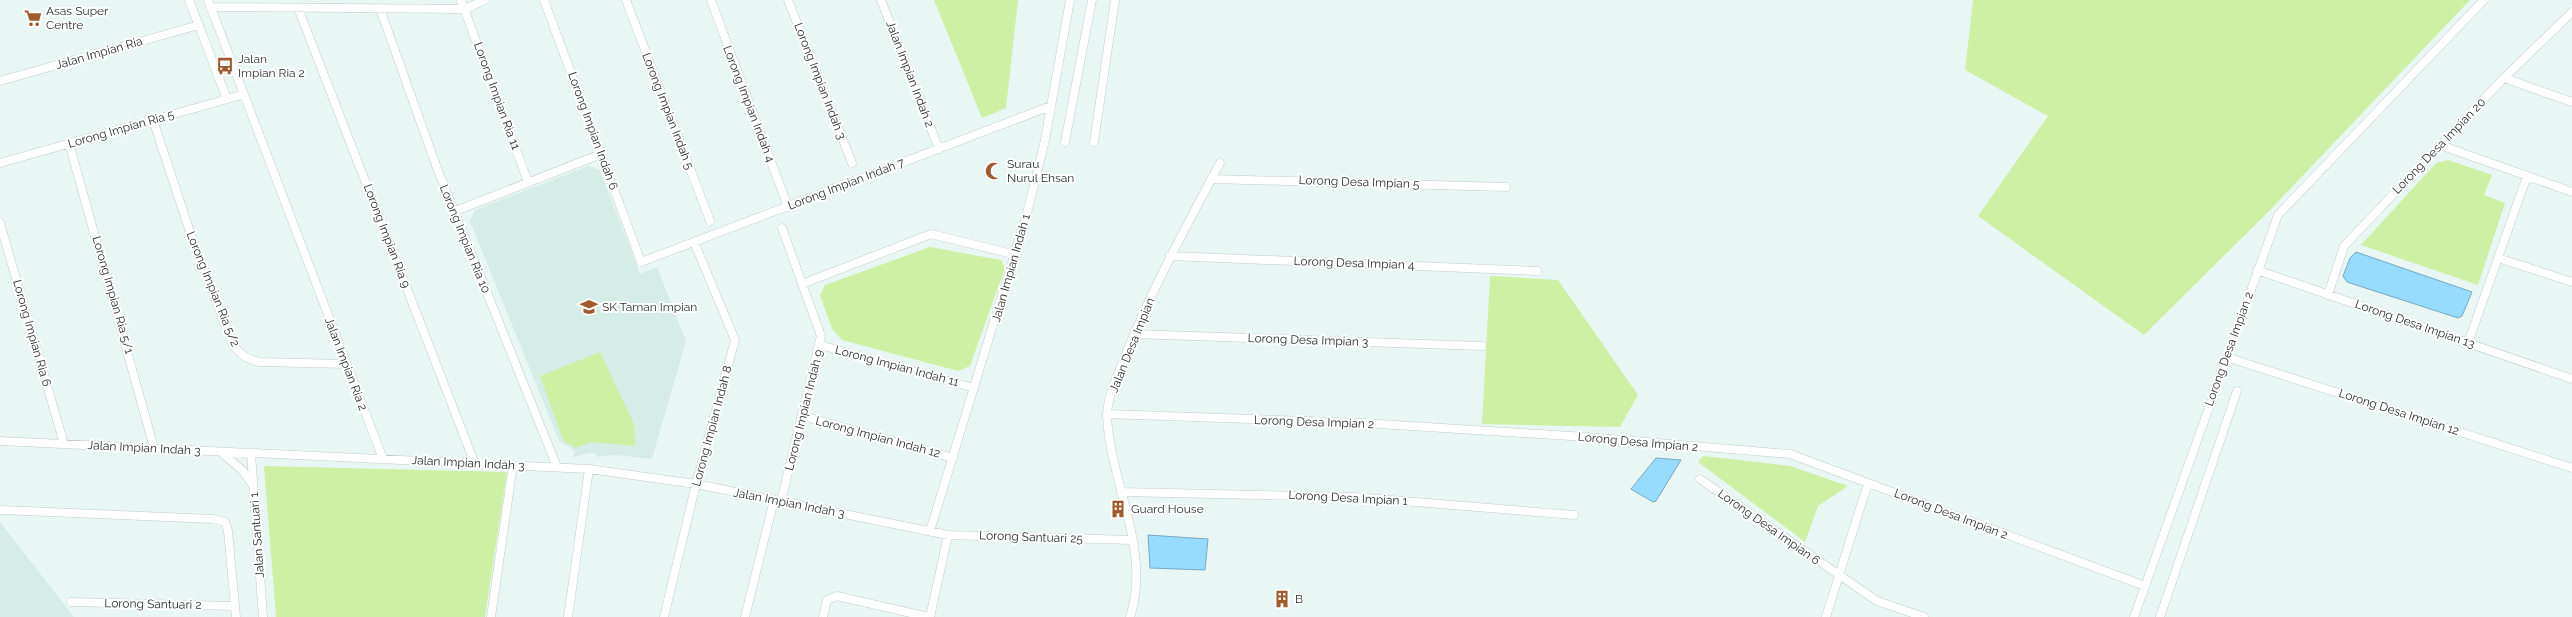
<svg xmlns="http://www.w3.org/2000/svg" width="2572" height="617" viewBox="0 0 2572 617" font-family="Raleway,sans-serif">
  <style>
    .built { fill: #d6ede7 }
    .green { fill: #cdf0a5 }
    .water { fill: #97dbff; stroke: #77a8c1 }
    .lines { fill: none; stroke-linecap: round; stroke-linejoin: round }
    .minor-casing { stroke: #c0cdca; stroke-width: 9 }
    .minor { stroke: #fff; stroke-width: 8 }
    .labels { text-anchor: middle; stroke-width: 4; stroke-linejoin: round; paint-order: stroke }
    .poi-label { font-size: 12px; fill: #2c3130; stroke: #fff; text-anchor: start }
    .street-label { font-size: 12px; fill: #2c3130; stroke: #fff }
  </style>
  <rect width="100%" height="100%" fill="#e9f7f4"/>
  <path class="built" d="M 588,166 L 600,170 L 640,274 L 657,267 L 686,341 L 652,459 L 615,455 L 596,457 L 596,453 L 590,453 L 573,457 L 575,451 L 559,441 L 470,221 L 475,210 Z
    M 0,522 L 74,617 L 0,617 Z"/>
  <path class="green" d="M 934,0 L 1018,0 L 1006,108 L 982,118 Z
    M 1973,0 L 2470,0 L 2269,211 L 2144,335 L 1978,216 L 2048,116 L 1965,70 Z
    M 2448,160 L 2492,175 L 2484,195 L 2505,203 L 2478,285 L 2361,245 L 2436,163 Z
    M 930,247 L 1001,260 L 1005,268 L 970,366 L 958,371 L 842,340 L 832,329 L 820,295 L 825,285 Z
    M 1490,276 L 1558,280 L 1638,395 L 1620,427 L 1482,424 Z
    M 600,352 L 634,424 L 635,446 L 592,442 L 575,448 L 563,440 L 540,376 Z
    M 1703,456 L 1790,466 L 1848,486 L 1818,506 L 1805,542 L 1698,462 Z
    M 264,466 L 507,472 L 485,617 L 276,617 Z"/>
  <path class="water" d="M 2356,252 L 2472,292 L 2462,316 L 2458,318 L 2347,282 L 2343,276 L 2350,258 Z
    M 1656,458 L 1681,460 L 1656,501 L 1653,502 L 1631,489 Z
    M 1148,535 L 1208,539 L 1205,570 L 1150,568 Z"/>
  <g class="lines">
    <g class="minor-casing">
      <path id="minor" d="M 189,0 L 227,99
        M 208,0 L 383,459
        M 461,0 L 528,182
        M 544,0 L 641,262 L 1051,106
        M 626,0 L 710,221
        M 711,0 L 788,207
        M 788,0 L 852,163
        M 881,0 L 939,149
        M 210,7 L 465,9 L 485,0
        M 298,8 L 475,464
        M 380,9 L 437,168 L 557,467
        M 2504,78 L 2572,102
        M 0,81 L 199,25
        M 153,120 L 191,235 L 232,343 C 240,355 246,359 260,362 L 346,364
        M 1065,142 L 1092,0
        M 1094,142 L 1115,0
        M 69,143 L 154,448
        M 2440,145 L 2572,192
        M 0,163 L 242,95
        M 1211,179 L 1506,187
        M 453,212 L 601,154
        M 0,223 L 64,444
        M 1170,256 L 1537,271
        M 2498,258 L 2572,282
        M 2257,270 L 2572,379
        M 802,284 L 931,234 L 1016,255
        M 2328,295 L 2344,246 L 2504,78 L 2572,12
        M 1134,334 L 1482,346
        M 2468,343 L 2527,176
        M 820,345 L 974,388
        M 2226,357 L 2572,468
        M 1107,414 L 1363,423 L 1586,437 L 1790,454 L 2145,586
        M 803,416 L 953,458
        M 0,441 L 589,469 L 696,484 L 948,535 L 1133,540
        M 221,452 L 243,471 L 253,486
        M 251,453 L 263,617
        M 1700,479 L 1877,601 L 1924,617
        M 1121,492 L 1354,497 L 1574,515
        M 781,501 L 821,336 L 782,228
        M 2,510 L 213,519 L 225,522 L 228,531 L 236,617
        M 930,531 L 1026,217 L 1045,140 L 1070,0
        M 71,602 L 235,606
        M 491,617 L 513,465
        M 568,617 L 589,469
        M 664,617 L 696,484 L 735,340 L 694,242
        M 745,617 L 774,500
        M 823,617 L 827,600 L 837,596 L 928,617
        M 930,617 L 948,535
        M 1130,617 C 1152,550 1110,483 1107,416 C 1107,399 1116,379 1122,364 C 1149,294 1185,229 1220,163
        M 1826,617 L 1868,483
        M 2134,617 L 2278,215 L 2484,0
        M 2160,617 L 2237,391"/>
    </g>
    <use href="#minor" class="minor"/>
  </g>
  <defs>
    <g id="supermarket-bare" transform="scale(1.38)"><path d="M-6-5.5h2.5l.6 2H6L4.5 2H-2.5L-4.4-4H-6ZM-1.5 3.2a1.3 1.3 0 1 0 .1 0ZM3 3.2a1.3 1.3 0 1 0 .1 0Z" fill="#9f5a2d" stroke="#fff" stroke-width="2.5" paint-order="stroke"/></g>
    <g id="bus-bare" transform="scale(1.38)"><path d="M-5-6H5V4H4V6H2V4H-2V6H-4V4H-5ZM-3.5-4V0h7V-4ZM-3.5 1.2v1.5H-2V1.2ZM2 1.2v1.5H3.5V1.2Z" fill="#9f5a2d" stroke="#fff" stroke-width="2.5" paint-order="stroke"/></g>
    <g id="mosque-bare" transform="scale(1.38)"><path d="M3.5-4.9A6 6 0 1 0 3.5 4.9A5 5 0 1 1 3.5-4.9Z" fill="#9f5a2d" stroke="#fff" stroke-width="2.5" paint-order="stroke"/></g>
    <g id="school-bare" transform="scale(1.38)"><path d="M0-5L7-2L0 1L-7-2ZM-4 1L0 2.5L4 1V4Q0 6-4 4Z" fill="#9f5a2d" stroke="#fff" stroke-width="2.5" paint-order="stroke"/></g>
    <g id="building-bare" transform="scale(1.38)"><path d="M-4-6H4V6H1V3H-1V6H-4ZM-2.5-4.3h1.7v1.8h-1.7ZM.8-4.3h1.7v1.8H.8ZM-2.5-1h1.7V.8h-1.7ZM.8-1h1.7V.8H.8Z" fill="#9f5a2d" stroke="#fff" stroke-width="2.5" paint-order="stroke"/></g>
  </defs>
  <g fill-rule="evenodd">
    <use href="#supermarket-bare" x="33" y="18"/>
    <use href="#bus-bare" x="225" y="66"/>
    <use href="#mosque-bare" x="994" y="171"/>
    <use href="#school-bare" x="589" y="307"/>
    <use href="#building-bare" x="1118" y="509"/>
    <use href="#building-bare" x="1282" y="599"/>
  </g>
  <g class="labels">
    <g class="poi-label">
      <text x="46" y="15">Asas Super<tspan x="46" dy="14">Centre</tspan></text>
      <text x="238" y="63">Jalan<tspan x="238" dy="14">Impian Ria 2</tspan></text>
      <text x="1007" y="168">Surau<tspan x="1007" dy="14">Nurul Ehsan</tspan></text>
      <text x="602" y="311">SK Taman Impian</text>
      <text x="1131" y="513">Guard House</text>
      <text x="1295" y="603">B</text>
    </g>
    <g class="street-label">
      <text transform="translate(99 53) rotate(-16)" y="4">Jalan Impian Ria</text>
      <text transform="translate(910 74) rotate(69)" y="4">Jalan Impian Indah 2</text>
      <text transform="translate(820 81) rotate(69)" y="4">Lorong Impian Indah 3</text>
      <text transform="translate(497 96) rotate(70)" y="4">Lorong Impian Ria 11</text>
      <text transform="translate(749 104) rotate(69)" y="4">Lorong Impian Indah 4</text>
      <text transform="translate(668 111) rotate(69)" y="4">Lorong Impian Indah 5</text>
      <text transform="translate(121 129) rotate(-16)" y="4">Lorong Impian Ria 5</text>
      <text transform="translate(593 131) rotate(70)" y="4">Lorong Impian Indah 6</text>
      <text transform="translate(2439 146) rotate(-46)" y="4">Lorong Desa Impian 20</text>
      <text transform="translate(1359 182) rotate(2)" y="4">Lorong Desa Impian 5</text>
      <text transform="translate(846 184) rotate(-21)" y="4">Lorong Impian Indah 7</text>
      <text transform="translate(387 236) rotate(69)" y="4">Lorong Impian Ria 9</text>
      <text transform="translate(465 239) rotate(68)" y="4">Lorong Impian Ria 10</text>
      <text transform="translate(1354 263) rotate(2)" y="4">Lorong Desa Impian 4</text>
      <text transform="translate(1011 268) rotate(-74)" y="4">Jalan Impian Indah 1</text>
      <text transform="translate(213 289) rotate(68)" y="4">Lorong Impian Ria 5/2</text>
      <text transform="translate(113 295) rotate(74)" y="4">Lorong Impian Ria 5/1</text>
      <text transform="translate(2415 324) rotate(19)" y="4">Lorong Desa Impian 13</text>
      <text transform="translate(32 333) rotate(74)" y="4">Lorong Impian Ria 6</text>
      <text transform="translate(1308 340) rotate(2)" y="4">Lorong Desa Impian 3</text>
      <text transform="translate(1132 345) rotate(-68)" y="4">Jalan Desa Impian</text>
      <text transform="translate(2229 349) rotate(-70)" y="4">Lorong Desa Impian 2</text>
      <text transform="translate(346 364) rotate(69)" y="4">Jalan Impian Ria 2</text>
      <text transform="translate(897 366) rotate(15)" y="4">Lorong Impian Indah 11</text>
      <text transform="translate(804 410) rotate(-76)" y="4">Lorong Impian Indah 9</text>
      <text transform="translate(2399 412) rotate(18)" y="4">Lorong Desa Impian 12</text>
      <text transform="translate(1314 422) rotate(2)" y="4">Lorong Desa Impian 2</text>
      <text transform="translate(712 426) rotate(-75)" y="4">Lorong Impian Indah 8</text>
      <text transform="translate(878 437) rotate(15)" y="4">Lorong Impian Indah 12</text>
      <text transform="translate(1638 442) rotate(5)" y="4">Lorong Desa Impian 2</text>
      <text transform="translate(144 448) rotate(3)" y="4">Jalan Impian Indah 3</text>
      <text transform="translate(468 463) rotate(3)" y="4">Jalan Impian Indah 3</text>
      <text transform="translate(1348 498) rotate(3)" y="4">Lorong Desa Impian 1</text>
      <text transform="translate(789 503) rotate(11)" y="4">Jalan Impian Indah 3</text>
      <text transform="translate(1951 514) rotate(21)" y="4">Lorong Desa Impian 2</text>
      <text transform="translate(1769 527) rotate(35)" y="4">Lorong Desa Impian 6</text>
      <text transform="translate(257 535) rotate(-94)" y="4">Jalan Santuari 1</text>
      <text transform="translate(1031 537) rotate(2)" y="4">Lorong Santuari 25</text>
      <text transform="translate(153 604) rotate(1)" y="4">Lorong Santuari 2</text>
    </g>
  </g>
</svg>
